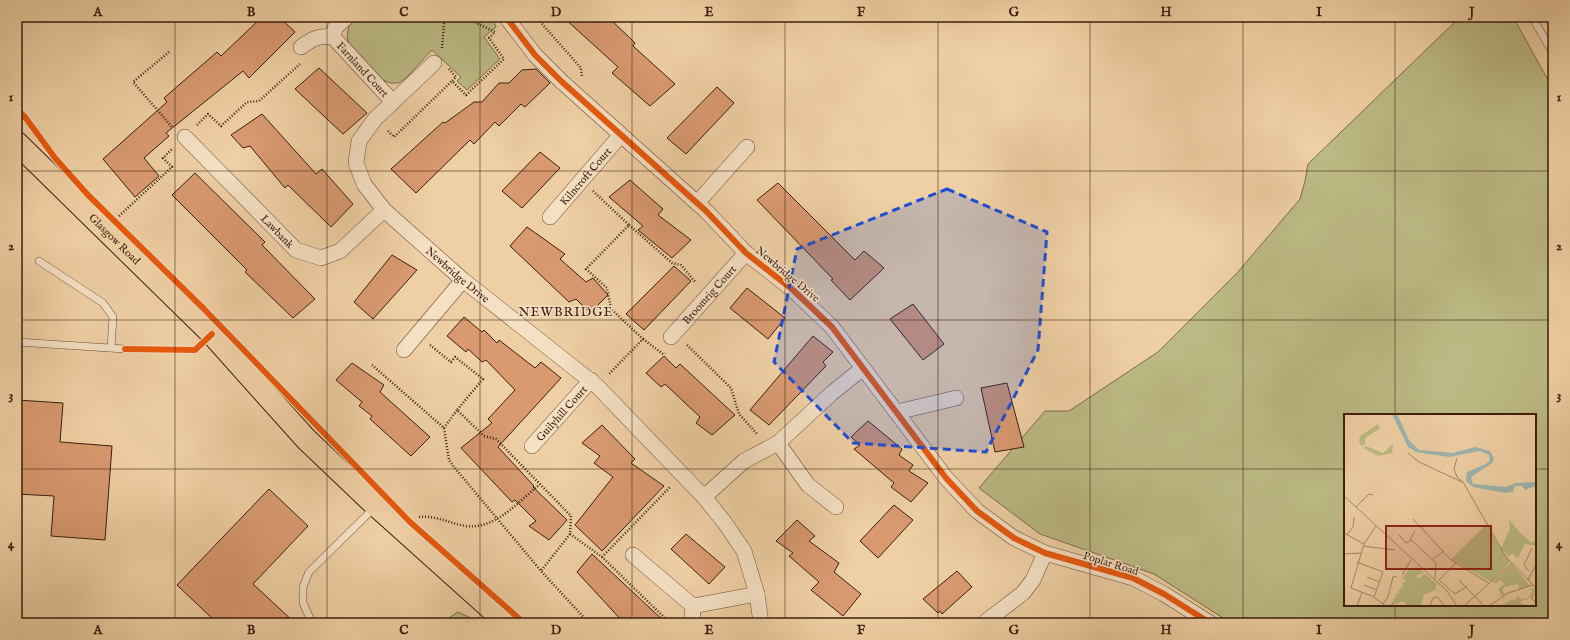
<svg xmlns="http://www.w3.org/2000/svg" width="1570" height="640" viewBox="0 0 1570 640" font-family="'IM FELL English',serif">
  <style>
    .green { fill: #bcba84; stroke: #7c6c49; fill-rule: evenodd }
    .building { fill: #d99a70; stroke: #3c1d0e }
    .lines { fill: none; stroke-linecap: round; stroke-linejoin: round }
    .service-casing { stroke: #694a34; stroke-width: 8 }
    .minor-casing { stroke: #694a34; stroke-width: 16 }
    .trunk-casing { stroke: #3c1d0e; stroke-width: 24 }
    .path { stroke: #3c1d0e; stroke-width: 2.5; stroke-dasharray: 1 2; stroke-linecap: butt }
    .service { stroke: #f5e0c4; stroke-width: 7 }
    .minor { stroke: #f5e0c4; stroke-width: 15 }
    .trunk { stroke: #efd0a4; stroke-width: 22 }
    .cycleway-casing { stroke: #f5e0c4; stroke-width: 8 }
    .cycleway { stroke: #e8590c; stroke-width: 6 }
    .marked { fill: #1d4ed8; fill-opacity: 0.2; stroke: #1d4ed8; stroke-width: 3; stroke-dasharray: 8 5; stroke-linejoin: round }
    .grid { fill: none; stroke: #3c1d0e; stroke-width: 1; stroke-opacity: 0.55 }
    .labels { text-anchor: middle; stroke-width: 3; stroke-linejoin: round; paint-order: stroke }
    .street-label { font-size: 11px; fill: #3c1d0e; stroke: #f5e0c4 }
    .quarter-label { font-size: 13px; letter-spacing: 1px; fill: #3c1d0e; stroke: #f5e0c4 }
    .inset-road { fill: none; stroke: #a78868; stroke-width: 1 }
    .view { fill: #8f2418; fill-opacity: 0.15; stroke: #8f2418; stroke-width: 2 }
    .inset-edge { fill: none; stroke: #3c1d0e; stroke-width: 2 }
    .neatline { fill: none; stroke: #3c1d0e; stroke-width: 1.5 }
    .grid-label { font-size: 13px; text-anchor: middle; font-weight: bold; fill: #3c1d0e }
  </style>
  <rect width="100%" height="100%" fill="#efd0a4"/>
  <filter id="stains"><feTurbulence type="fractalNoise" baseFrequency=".005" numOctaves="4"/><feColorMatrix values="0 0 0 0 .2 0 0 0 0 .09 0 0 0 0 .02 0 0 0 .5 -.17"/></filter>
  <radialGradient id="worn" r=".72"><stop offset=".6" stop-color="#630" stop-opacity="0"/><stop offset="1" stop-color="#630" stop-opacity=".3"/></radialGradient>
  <path class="green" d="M 354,17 L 492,17 L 496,27 L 484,37 L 500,59 L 467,90 L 457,81 L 461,77 L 432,50 L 406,78 L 399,83 L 391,83 L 383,80 L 350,46 L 347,37 L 350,20 Z
    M 1460,17 L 1513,17 L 1553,89 L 1553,623 L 1231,623 L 1154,574 L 1040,534 L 979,488 L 1045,411 L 1069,411 L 1158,352 L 1237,273 L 1300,199 L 1305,181 L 1308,164 ZM 1345,415 L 1535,415 L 1535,605 L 1345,605 Z
    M 458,612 L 482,623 L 441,623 Z"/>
  <path class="building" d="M 262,17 L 279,17 L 295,32 L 249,78 L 243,71 L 166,133 L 169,136 L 144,158 L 159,176 L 135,197 L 103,159 L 167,102 L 164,98 L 217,52 L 221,56 Z
    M 563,17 L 608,17 L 635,43 L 633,46 L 675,84 L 650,106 L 612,73 L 618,67 Z
    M 319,68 L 367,113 L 343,134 L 295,89 Z
    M 536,69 L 550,83 L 525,107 L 521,104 L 499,126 L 495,122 L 474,144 L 470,140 L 416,193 L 391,169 L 443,122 L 445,123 L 474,102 L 482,102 L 499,83 L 509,83 L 522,70 Z
    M 717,87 L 734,103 L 686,154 L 667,138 Z
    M 262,114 L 316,174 L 322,169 L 353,204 L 331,227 L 288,185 L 285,188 L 250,146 L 243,148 L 231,135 Z
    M 540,152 L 560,168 L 522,208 L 502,191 Z
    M 195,173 L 265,242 L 262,245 L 315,299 L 293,318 L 245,272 L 247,270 L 172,195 Z
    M 630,180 L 663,209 L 658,215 L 691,240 L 672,258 L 638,230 L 643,226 L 609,197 Z
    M 778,183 L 855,260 L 864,251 L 884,268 L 850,300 L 831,280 L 833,279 L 757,200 Z
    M 527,227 L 565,254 L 560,259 L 586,282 L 593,278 L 608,295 L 590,313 L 576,299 L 569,302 L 510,246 Z
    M 392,255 L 417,270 L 373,319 L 354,302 Z
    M 674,266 L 691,281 L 644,330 L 626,314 Z
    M 747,288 L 785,318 L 768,339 L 730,308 Z
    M 913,304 L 944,344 L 923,360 L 890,319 Z
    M 464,317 L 482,332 L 484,330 L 497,343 L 499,340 L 535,368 L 541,362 L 561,378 L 498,447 L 534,486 L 533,487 L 567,520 L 549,540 L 529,526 L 536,521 L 515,500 L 512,502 L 461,448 L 492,423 L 488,419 L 515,390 L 486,360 L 482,362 L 468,349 L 466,352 L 447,336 Z
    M 813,336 L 833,352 L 823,362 L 826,366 L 769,425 L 750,410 Z
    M 664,356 L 676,368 L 680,364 L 735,415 L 712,435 L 696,423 L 700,417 L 665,384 L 661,387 L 646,373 Z
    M 352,363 L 384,385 L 380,392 L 430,437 L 411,456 L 370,419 L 372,416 L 359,406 L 362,402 L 336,380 Z
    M 1007,383 L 1024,447 L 995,452 L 981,388 Z
    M 17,400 L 63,403 L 60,442 L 112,446 L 105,540 L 51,536 L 54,496 L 17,494 Z
    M 868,421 L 902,449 L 899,455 L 913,465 L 909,471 L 928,483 L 911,502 L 891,487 L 894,483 L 854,449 L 860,445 L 851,437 Z
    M 602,425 L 635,459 L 631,463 L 664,486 L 602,551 L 575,525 L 613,477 L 594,463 L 600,456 L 582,443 Z
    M 269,489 L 308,526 L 253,584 L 295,623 L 217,623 L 177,585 Z
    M 894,505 L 913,520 L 878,558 L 860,541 Z
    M 797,520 L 815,536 L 809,541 L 839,563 L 834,572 L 861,594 L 843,616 L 811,590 L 819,582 L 789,556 L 793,553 L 776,541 Z
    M 686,534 L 725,567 L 709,584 L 671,549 Z
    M 592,554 L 666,623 L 624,623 L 577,572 Z
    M 957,571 L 972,587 L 942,614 L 940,611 L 938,613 L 923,599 Z"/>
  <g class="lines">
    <g class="service-casing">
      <path id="service" d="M 1532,17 L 1553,53
        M 39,261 L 103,303 L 113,317 L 111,348
        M 17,342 L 125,349
        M 312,623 L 303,603 L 303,587 L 309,572 L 375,507"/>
    </g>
    <g class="minor-casing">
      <g id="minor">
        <path d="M 506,17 L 535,55 L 561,81 L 706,211 L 746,253 L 793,290 L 832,327 L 946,478 L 977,511 L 1014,538 L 1045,553 L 1133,578 L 1164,594 L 1210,623"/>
        <path id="s1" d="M 333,37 L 393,102"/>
        <path d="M 301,47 C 312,39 319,35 333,37 L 335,28 L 347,17"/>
        <path id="s2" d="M 434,63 L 375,119 L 359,141 L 356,163 L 364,184 L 384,210 L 463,280 L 597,386 L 704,497 L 725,523 L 744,551 L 757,594 L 761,623"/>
        <path id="s3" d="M 185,137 L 296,250 L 321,258 L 340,251 L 384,210"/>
        <path d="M 697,203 L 747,147"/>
        <path id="s4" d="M 550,217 L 620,136"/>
        <path id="s5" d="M 671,337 L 746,253"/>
        <path d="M 404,350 L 463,280"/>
        <path d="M 897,412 L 956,398"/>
        <path d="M 778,443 L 808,485 L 836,507"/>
        <path id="s6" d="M 532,446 L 591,380"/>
        <path d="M 704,497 L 744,461 L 778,443 L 832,393 L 863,368"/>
        <path d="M 633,555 L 693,606 L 692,623"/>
        <path d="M 693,606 L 757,594"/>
        <path d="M 984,623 L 1023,593 L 1033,580 L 1045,553"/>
      </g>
    </g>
    <g class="trunk-casing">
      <g id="trunk">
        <path id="s7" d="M 17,143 L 212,334 L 306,439 L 370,500 L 507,623"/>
      </g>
    </g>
    <path class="path" d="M 536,17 L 581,68 L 582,77
      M 442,48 L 444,23
      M 169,52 L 133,82 L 172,127
      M 449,69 L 456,77 L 452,81 L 466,95 L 504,59 L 489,38 L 495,32 L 464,17
      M 197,125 L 208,114 L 221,126 L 247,102 L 259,101 L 300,64
      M 388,131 L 394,137 L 452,81
      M 593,191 L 629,225 L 586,269 L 607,288 L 611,309 L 643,339 L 609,374
      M 119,216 L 172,167 L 163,158 L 173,148
      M 629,225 L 672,263 L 681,265 L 696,283
      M 643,339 L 663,354 L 665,353
      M 430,345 L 451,362 L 455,357 L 483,379 L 457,410 L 484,436 L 496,439 L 571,516 L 570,534 L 541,571
      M 687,345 L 731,388 L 739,414 L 758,435
      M 372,365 L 444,428 L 449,460 L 454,467 L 541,571 L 589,623
      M 444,428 L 457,410
      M 419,517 C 435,515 449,523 465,526 C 495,530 518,502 539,485
      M 570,534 L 602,557 L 670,623
      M 602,557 L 670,487"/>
    <use href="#service" class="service"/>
    <use href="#minor" class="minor"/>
    <use href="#trunk" class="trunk"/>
    <g class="cycleway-casing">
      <path id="cycleway" d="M 506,17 L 535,55 L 561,81 L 706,211 L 746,253 L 793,290 L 832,327 L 946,478 L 977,511 L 1014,538 L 1045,553 L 1133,578 L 1164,594 L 1210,623
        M 17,109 L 25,117 L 55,158 L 88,195 L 203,308 L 410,522 L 524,623
        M 125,349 L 195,350 L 212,334"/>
    </g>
    <use href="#cycleway" class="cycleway"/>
  </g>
  <path class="marked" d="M 947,189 L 1047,232 L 1038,350 L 986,452 L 853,443 L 774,362 L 797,249 Z"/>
  <path class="grid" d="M 175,17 L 175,623M 327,17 L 327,623M 480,17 L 480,623M 632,17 L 632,623M 785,17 L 785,623M 938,17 L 938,623M 1090,17 L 1090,623M 1243,17 L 1243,623M 1395,17 L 1395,415M 17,171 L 1553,171M 17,320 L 1553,320M 17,469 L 1345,469M 1535,469 L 1553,469M 1395,605 L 1395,623"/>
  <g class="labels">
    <g class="street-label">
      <text dy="4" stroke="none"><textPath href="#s1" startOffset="44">Farnland Court</textPath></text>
      <text dy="4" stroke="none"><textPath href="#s4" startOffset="54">Kilncroft Court</textPath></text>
      <text dy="4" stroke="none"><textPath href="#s3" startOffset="132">Lawbank</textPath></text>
      <text dy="4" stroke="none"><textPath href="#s7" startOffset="137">Glasgow Road</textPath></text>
      <text dy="4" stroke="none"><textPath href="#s2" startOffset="284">Newbridge Drive</textPath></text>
      <text transform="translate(788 274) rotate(40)" y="4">Newbridge Drive</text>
      <text dy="4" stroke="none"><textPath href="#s5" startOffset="57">Broomrig Court</textPath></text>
      <text dy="4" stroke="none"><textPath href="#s6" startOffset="44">Guilyhill Court</textPath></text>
      <text transform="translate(1111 563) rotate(17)" y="4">Poplar Road</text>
    </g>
    <g class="quarter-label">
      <text x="566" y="316">NEWBRIDGE</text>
    </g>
  </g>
  <g transform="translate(1344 414)">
    <rect width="192" height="192" fill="#efd0a4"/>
    <path d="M 34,10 L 36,14 L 21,24 L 21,30 L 17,32 L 15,27 L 16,22 ZM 49,30 L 48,39 L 34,42 L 19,34 L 22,32 L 39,39 ZM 165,105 L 176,119 L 187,128 L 192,127 L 192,132 L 181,130 L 174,144 L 168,139 L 165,143 L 157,134 L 166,115 ZM 142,111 L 166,148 L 147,168 L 107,145 ZM 168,150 L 186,172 L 175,176 L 174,170 L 160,173 L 158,177 L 161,180 L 158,182 L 154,175 L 160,170 L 157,166 L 151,170 L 149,168 ZM 73,153 L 80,159 L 72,162 L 75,164 L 81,160 L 93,170 L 91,175 L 102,179 L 92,176 L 80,181 L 77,192 L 63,192 L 59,187 L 46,192 L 53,179 L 56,179 L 54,178 L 59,171 L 57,167 L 60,169 L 62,166 L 58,164 L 65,155 L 67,157 ZM 189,174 L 192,176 L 185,184 L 176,188 L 181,192 L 157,192 L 169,185 L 172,186 L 174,181 L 176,185 L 184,184 L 189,176 L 184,176 Z" fill="#bcba84"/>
    <path d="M 48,0 L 53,0 L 65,26 L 75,36 L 109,39 L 131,33 L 146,37 L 150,45 L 148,49 L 127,63 L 129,70 L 162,73 L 172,69 L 192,68 L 192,72 L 181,76 L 178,72 L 171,72 L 169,78 L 161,79 L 129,73 L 122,67 L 123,58 L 142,50 L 146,46 L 145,41 L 136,37 L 105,43 L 72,38 L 64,33 Z" fill="#9cb5af"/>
    <path class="inset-road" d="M 64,39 L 75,48 L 118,68M 113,44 L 110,55 L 113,63 L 119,68 L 162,143 L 192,174M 0,82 L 103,177 L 113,192M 12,93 L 25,80 L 29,81M 69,105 L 107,146 L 146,170M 32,112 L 20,130 L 7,174 L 28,182 L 42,192M 71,117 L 66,125 L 92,149 L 91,165M 0,119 L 20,130M 3,121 L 9,113 L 10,103M 55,121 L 62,129 L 68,126M 19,132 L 51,136M 0,140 L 17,139M 89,145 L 100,137M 13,148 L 39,158 L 30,183M 112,149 L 95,166 L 111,180 L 123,172M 185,157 L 180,151 L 188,134M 58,161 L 67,146M 23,163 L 36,168M 115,166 L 140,192M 184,166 L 192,151M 20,171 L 33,176M 192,178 L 187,184 L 192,189M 39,190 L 44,183 L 49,163 L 53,162M 13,192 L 18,178M 86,192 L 89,184 L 93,183 L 101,192M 120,192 L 168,149M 145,192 L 164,179 L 189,171"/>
    <path class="view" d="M 42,112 L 147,112 L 147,155 L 42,155 Z"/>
    <rect width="192" height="192" class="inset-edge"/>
  </g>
  <rect width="1570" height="640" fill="none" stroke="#efd0a4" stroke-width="44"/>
  <rect x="22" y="22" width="1526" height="596" class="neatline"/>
  <g class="grid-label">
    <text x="98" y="16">A</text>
    <text x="251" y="16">B</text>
    <text x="404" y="16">C</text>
    <text x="556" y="16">D</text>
    <text x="709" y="16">E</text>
    <text x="861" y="16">F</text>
    <text x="1014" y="16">G</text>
    <text x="1166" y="16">H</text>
    <text x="1319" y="16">I</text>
    <text x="1472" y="16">J</text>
    <text x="11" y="101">1</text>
    <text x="1559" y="101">1</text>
    <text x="11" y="250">2</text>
    <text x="1559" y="250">2</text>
    <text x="11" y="399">3</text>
    <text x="1559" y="399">3</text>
    <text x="11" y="548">4</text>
    <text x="1559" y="548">4</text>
    <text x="98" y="634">A</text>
    <text x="251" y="634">B</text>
    <text x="404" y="634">C</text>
    <text x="556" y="634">D</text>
    <text x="709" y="634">E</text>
    <text x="861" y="634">F</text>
    <text x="1014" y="634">G</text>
    <text x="1166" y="634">H</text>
    <text x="1319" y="634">I</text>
    <text x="1472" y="634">J</text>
  </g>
  <rect width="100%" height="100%" filter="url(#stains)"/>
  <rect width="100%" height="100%" fill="url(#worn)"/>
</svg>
